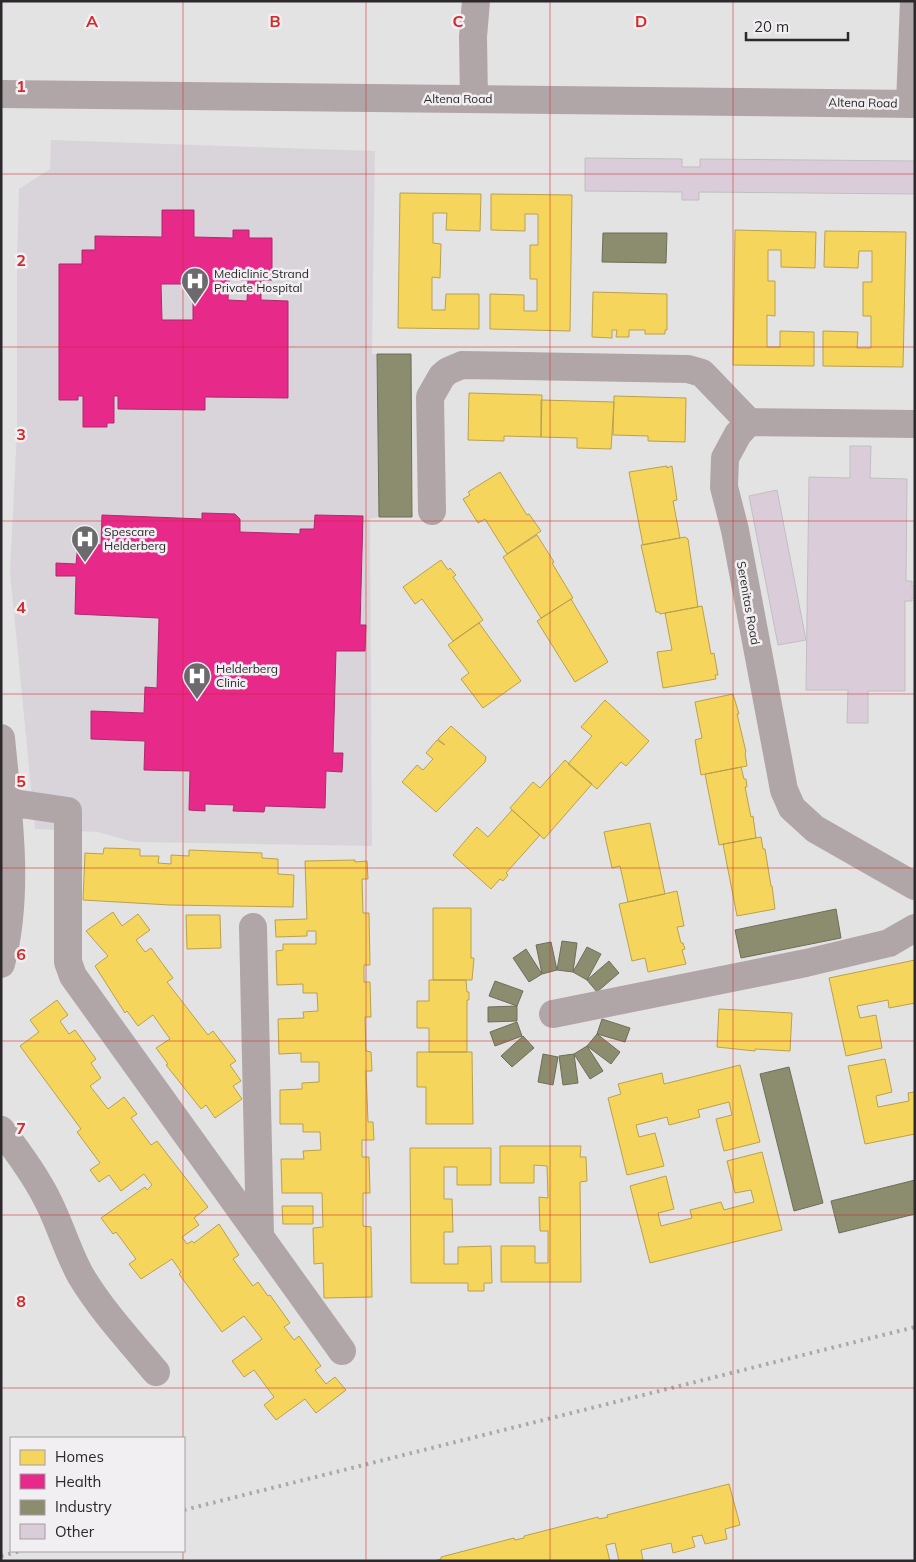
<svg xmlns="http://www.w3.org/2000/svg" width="916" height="1562" viewBox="0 0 916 1562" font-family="Mulish,sans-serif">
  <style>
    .built { fill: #d9d4d9 }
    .homes { fill: #f6d55c; stroke: #b9a14d }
    .health { fill: #e7298a; stroke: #af296e; fill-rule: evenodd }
    .industry { fill: #8c8c6e; stroke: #6f6e5a }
    .building { fill: #dbccd9; stroke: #c0bfc0 }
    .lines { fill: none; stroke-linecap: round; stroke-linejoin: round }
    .minor { stroke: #b1a6a7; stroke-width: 28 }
    .tertiary { stroke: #b1a6a7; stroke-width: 28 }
    .rail { stroke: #aca7a8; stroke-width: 4; stroke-dasharray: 2.5 5; stroke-linecap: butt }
    .grid { fill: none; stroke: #d62828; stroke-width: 1; stroke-opacity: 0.55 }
    .labels { text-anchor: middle; stroke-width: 5; stroke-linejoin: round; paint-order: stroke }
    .street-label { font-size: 12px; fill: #2b292b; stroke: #f2eff2 }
    .poi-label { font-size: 12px; fill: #2b292b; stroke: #f2eff2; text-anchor: start }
    .grid-label { font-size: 16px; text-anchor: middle; font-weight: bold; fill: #d62828; stroke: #f2eff2; stroke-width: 5; stroke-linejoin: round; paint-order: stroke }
  </style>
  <rect width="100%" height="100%" fill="#e4e3e4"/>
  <path class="built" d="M 51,140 L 375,151 L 372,354 L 377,354 L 379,517 L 370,519 L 372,846 L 133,842 L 98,832 L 35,829 L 10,572 L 17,431 L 17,256 L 19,189 L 50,169 Z"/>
  <path class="homes" d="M 400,193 L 481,194 L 480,231 L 446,230 L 447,213 L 433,213 L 433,243 L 441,244 L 440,278 L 432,277 L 432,310 L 445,310 L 446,294 L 479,294 L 479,329 L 398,328 Z
    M 491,194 L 572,195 L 570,331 L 490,329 L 490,294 L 524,295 L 524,311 L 537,311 L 537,279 L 530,279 L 530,245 L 538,245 L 538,214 L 525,214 L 525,231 L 491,230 Z
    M 735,230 L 816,232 L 815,268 L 781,267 L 781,250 L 768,250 L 768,281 L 775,281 L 775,316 L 767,315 L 767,347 L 780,347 L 780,331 L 814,332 L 814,366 L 733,365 Z
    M 825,231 L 906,232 L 903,367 L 823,366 L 823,331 L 858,332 L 857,348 L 871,348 L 871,316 L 863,316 L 863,282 L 872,282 L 872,251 L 859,251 L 858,268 L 824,267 Z
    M 593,292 L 667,294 L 667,330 L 665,330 L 665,334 L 645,334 L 645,330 L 629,330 L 629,337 L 616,337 L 617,330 L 612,330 L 612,338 L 592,337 Z
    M 469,393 L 542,395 L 541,437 L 504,436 L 504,441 L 468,440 Z
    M 614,396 L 686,398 L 685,442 L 648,441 L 648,436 L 613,435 Z
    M 541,400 L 614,402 L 611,449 L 577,448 L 577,438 L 541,437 Z
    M 667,466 L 667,468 L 672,466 L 677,500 L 673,501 L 680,538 L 643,545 L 629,472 Z
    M 500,472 L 527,515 L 529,514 L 541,531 L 507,554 L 485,519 L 478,523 L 463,499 L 470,495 L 468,492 Z
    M 537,535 L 554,562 L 552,563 L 573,598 L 541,618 L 503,557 Z
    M 685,537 L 688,539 L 698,607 L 660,614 L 659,612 L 656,612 L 641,545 Z
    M 441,560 L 448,570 L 450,568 L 456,575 L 453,577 L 483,620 L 453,641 L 422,599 L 415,604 L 403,587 Z
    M 571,599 L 608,662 L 575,682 L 537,621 Z
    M 702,606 L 711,654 L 714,653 L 718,675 L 715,675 L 716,679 L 663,688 L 657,652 L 672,650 L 665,613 Z
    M 479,623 L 521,681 L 483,708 L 461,679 L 469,673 L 448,645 Z
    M 733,694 L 739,714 L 737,714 L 746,752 L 745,753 L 747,766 L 701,775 L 695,740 L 702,738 L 695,702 Z
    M 605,700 L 649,741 L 626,766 L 621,762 L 597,789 L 568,764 L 592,736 L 581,727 Z
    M 451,726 L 486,757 L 485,762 L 436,812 L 402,782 L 417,765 L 423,770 L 433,759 L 426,753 L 437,740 L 445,745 L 438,739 Z
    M 565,760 L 592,784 L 544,839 L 510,808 L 533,782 L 540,788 Z
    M 741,767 L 744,779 L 746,779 L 747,787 L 745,787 L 751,817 L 753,816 L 756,838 L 719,845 L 705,774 Z
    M 512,810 L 540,835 L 506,873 L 508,875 L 503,881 L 500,879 L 491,889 L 453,855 L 477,827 L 488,837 Z
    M 650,823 L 665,894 L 628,902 L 620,866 L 612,868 L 604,832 Z
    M 761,837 L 763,849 L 765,849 L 771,886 L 772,886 L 775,909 L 737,916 L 723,844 Z
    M 104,848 L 140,849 L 140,856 L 159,856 L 158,863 L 171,864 L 171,855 L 189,856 L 189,850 L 262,853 L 262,858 L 278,859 L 278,874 L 294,875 L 293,907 L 170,905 L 83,900 L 85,853 L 103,854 Z
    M 355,860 L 355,862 L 367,861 L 368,879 L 362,879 L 363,913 L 369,913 L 370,965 L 364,965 L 364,982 L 370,982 L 371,1017 L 365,1017 L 366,1051 L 371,1052 L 372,1071 L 366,1071 L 368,1122 L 373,1122 L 374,1140 L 362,1140 L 362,1157 L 369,1157 L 370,1193 L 363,1193 L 363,1226 L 371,1227 L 372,1297 L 324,1298 L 323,1263 L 314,1264 L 313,1228 L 323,1227 L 322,1193 L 282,1193 L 281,1159 L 304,1159 L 303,1151 L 321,1150 L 320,1132 L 303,1132 L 303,1124 L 280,1124 L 280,1090 L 302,1089 L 302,1083 L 319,1082 L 319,1062 L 301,1062 L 301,1053 L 279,1054 L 278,1019 L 304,1018 L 303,1012 L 318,1011 L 317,993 L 303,993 L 303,984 L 277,985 L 276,951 L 283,950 L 283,944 L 316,944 L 316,931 L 307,931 L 307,936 L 276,937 L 275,920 L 307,919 L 305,861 Z
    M 677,891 L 684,926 L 677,927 L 681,943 L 683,943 L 685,949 L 682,950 L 686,964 L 648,972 L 645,958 L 632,961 L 619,904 Z
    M 433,908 L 471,908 L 471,958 L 474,958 L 472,980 L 433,980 Z
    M 113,912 L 122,926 L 138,914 L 150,930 L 136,940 L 145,952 L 151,948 L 173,978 L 167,982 L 208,1035 L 213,1031 L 236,1061 L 230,1065 L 241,1081 L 233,1086 L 242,1099 L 215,1118 L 206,1105 L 201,1109 L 166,1065 L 168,1064 L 156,1048 L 170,1039 L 153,1015 L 138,1026 L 127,1011 L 125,1013 L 95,966 L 108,956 L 86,931 Z
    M 186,915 L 220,915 L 221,948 L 187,949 Z
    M 915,960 L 915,1003 L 889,1008 L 888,1000 L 857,1006 L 860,1018 L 876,1015 L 882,1048 L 846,1056 L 829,978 Z
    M 429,980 L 466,980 L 467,992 L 469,992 L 469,1000 L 467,1000 L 467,1052 L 429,1052 L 429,1028 L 417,1028 L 417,1001 L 429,1001 Z
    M 57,1000 L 68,1015 L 60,1021 L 69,1034 L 75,1030 L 96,1059 L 91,1063 L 101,1078 L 90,1086 L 108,1109 L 124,1097 L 137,1114 L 131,1118 L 151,1145 L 157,1141 L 208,1207 L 194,1218 L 199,1225 L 182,1237 L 187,1244 L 192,1241 L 194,1243 L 219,1224 L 239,1255 L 233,1259 L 253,1286 L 258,1282 L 268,1296 L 270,1295 L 290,1323 L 284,1327 L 294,1340 L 299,1336 L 321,1366 L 315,1370 L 326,1384 L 335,1377 L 346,1390 L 316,1413 L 305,1399 L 276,1420 L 264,1405 L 274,1397 L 254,1370 L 244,1377 L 232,1361 L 262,1339 L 244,1316 L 222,1332 L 179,1274 L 181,1272 L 172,1259 L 141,1279 L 129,1264 L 136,1259 L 116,1232 L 113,1234 L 101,1218 L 145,1187 L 147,1190 L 152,1185 L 144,1174 L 121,1191 L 109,1175 L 99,1182 L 90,1170 L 100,1163 L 77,1132 L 81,1129 L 20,1046 L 39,1032 L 30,1020 Z
    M 719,1009 L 792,1013 L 790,1051 L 755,1049 L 755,1051 L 717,1047 Z
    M 417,1052 L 472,1052 L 473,1124 L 426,1124 L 426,1087 L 417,1087 Z
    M 885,1059 L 892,1092 L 876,1096 L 878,1107 L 909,1101 L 908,1093 L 915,1092 L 915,1134 L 865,1144 L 848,1066 Z
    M 740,1065 L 760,1142 L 724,1151 L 716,1119 L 732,1115 L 729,1102 L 698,1110 L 700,1117 L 669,1125 L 667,1117 L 636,1125 L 639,1137 L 655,1133 L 664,1166 L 627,1175 L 608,1098 L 621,1094 L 618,1084 L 662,1073 L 664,1084 Z
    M 500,1146 L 581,1146 L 580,1157 L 586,1157 L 587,1181 L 580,1182 L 581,1282 L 501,1282 L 501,1246 L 535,1246 L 535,1263 L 548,1263 L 548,1231 L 540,1231 L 539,1197 L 548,1198 L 547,1166 L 534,1165 L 534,1183 L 500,1183 Z
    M 410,1148 L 491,1148 L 491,1185 L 457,1185 L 457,1167 L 444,1167 L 444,1199 L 452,1199 L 453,1232 L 444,1232 L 444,1264 L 458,1264 L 458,1247 L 491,1246 L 492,1283 L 484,1283 L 484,1291 L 468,1291 L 468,1283 L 411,1283 Z
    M 762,1152 L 782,1230 L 650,1263 L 630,1186 L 666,1176 L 674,1209 L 658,1213 L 661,1226 L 692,1218 L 690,1210 L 721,1202 L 724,1210 L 754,1202 L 751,1190 L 735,1193 L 727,1161 Z
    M 282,1206 L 313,1206 L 313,1224 L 283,1224 Z
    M 729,1484 L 740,1525 L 725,1529 L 727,1539 L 705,1544 L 702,1535 L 692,1537 L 695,1547 L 673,1553 L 671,1543 L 641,1550 L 643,1560 L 641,1561 L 619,1561 L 615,1543 L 606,1545 L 610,1561 L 434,1561 L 441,1559 L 441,1557 L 514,1538 L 515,1540 L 524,1538 L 524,1536 L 598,1517 L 599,1519 L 608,1517 L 607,1515 Z"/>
  <path class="health" d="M 162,210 L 194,210 L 194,237 L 233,238 L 233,230 L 249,230 L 249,238 L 272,238 L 272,280 L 261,280 L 261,300 L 288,301 L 288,398 L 205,397 L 205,410 L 118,409 L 118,396 L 114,396 L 114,423 L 107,423 L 107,427 L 83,427 L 83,396 L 78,396 L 78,400 L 59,400 L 59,264 L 82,264 L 82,250 L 95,250 L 95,236 L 162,237 ZM 229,279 L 248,280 L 247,301 L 228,300 ZM 161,284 L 193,284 L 193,320 L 162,320 Z
    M 202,513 L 235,514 L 240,519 L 240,532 L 300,534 L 300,529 L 314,529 L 315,515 L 363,516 L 360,625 L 366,625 L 365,651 L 336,651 L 333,753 L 343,753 L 342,772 L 326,771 L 325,808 L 265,806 L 264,812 L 233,811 L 234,805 L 205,804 L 205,811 L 189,810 L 190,771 L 144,770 L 145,741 L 91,739 L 91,711 L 144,713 L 145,687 L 157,688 L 159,618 L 75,614 L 76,576 L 56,576 L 56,563 L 76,564 L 78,544 L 101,545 L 102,515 L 202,519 Z"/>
  <path class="industry" d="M 603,233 L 667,233 L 666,263 L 602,262 Z
    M 377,354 L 411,354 L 412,517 L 379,517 Z
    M 836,909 L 841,938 L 741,958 L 735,930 Z
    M 562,941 L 577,943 L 573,972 L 557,970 Z
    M 551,942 L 557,970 L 542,974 L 536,945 Z
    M 587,947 L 601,954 L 587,980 L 573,972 Z
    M 526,949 L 542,974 L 529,982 L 513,958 Z
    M 609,961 L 619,973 L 597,992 L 587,980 Z
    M 495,981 L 523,991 L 517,1006 L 489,996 Z
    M 517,1006 L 517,1021 L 488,1022 L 488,1007 Z
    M 602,1019 L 630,1028 L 625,1042 L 597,1034 Z
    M 517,1022 L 522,1036 L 495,1046 L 490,1032 Z
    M 597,1034 L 620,1052 L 611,1064 L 587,1046 Z
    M 523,1036 L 534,1048 L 512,1067 L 501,1056 Z
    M 587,1046 L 603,1071 L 590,1079 L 574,1054 Z
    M 543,1054 L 558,1057 L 553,1085 L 538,1082 Z
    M 574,1054 L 578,1083 L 563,1085 L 559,1056 Z
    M 789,1067 L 823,1203 L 794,1211 L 760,1074 Z
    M 915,1180 L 915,1214 L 839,1233 L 831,1201 Z"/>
  <path class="building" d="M 585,158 L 682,159 L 682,167 L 700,167 L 700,159 L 915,161 L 915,194 L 699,192 L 699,200 L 682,200 L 682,192 L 585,191 Z
    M 850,446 L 871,446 L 870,478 L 907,479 L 906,581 L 912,581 L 912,586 L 915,586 L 915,598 L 912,598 L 912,601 L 905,601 L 905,691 L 868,691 L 868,723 L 847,723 L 848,690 L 806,690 L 809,477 L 850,478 Z
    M 777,490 L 806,640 L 778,645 L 749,496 Z"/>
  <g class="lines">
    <path class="minor" d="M 474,99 L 473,37 L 476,1
      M 910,104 L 914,1
      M 915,424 L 749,422 L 738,434 L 725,458 L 724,487 L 735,530 L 784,790 L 792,808 L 815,829 L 915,886
      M 432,511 L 430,397 L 442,376 L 448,371 L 462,365 L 688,369 L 702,373 L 749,422
      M 1,738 C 8,811 20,892 1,964
      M 7,802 L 68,811 L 68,962 L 73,976 L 342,1351
      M 253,927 L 260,1235
      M 553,1014 L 806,963 L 889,943 L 915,928
      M 1,1130 C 19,1153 36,1176 49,1203 C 61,1227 68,1253 81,1276 C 102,1311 130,1341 156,1372"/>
    <path class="tertiary" d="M 1,94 L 915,104"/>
    <path class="rail" d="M 184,1510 L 915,1327
      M 1,1556 L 21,1551"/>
  </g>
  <path class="grid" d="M 183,1 L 183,1438M 366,1 L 366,1561M 550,1 L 550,1561M 733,1 L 733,1561M 1,174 L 915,174M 1,347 L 915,347M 1,521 L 915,521M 1,694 L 915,694M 1,868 L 915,868M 1,1041 L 915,1041M 1,1215 L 915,1215M 1,1388 L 915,1388M 183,1551 L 183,1561"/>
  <defs>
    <g id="hospital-pin" transform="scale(1.4375)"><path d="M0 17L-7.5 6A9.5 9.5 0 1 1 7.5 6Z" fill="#6c6a6c" stroke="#f2eff2"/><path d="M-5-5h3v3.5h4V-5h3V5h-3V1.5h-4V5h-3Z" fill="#fff"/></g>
  </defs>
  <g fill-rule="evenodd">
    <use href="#hospital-pin" x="195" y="281"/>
    <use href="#hospital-pin" x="85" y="539"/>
    <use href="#hospital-pin" x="197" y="676"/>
  </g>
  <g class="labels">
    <g class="street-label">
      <text x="458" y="103">Altena Road</text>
      <text transform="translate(863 103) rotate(1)" y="4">Altena Road</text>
      <text transform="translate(748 603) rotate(80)" y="4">Serenitas Road</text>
    </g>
    <g class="poi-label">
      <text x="214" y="278">Mediclinic Strand<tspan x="214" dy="14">Private Hospital</tspan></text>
      <text x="104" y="536">Spescare<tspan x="104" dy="14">Helderberg</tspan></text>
      <text x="216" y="673">Helderberg<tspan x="216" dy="14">Clinic</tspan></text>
    </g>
  </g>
  <g class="grid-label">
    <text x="92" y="27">A</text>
    <text x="275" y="27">B</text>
    <text x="458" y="27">C</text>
    <text x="641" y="27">D</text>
    <text x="21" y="92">1</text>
    <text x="21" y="266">2</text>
    <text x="21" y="440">3</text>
    <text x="21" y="613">4</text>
    <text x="21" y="787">5</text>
    <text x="21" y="960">6</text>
    <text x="21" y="1134">7</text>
    <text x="21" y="1307">8</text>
  </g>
  <rect width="916" height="1562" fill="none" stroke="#2b292b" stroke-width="5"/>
  <rect x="10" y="1437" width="175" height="115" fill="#f2eff2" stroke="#a2a0a2"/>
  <rect x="20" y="1450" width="25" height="15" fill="#f6d55c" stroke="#a2a0a2"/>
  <text x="55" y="1462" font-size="15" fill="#2b292b">Homes</text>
  <rect x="20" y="1474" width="25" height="15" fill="#e7298a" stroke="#a2a0a2"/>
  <text x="55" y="1487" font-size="15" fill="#2b292b">Health</text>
  <rect x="20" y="1500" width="25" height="15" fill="#8c8c6e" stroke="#a2a0a2"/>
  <text x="55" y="1512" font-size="15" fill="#2b292b">Industry</text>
  <rect x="20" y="1524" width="25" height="15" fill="#dbccd9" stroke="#a2a0a2"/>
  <text x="55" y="1537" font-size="15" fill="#2b292b">Other</text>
  <path d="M746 32v8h102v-8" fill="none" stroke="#2b292b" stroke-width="2.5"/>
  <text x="754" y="32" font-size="15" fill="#2b292b" stroke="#f2eff2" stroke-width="4" paint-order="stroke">20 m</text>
</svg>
